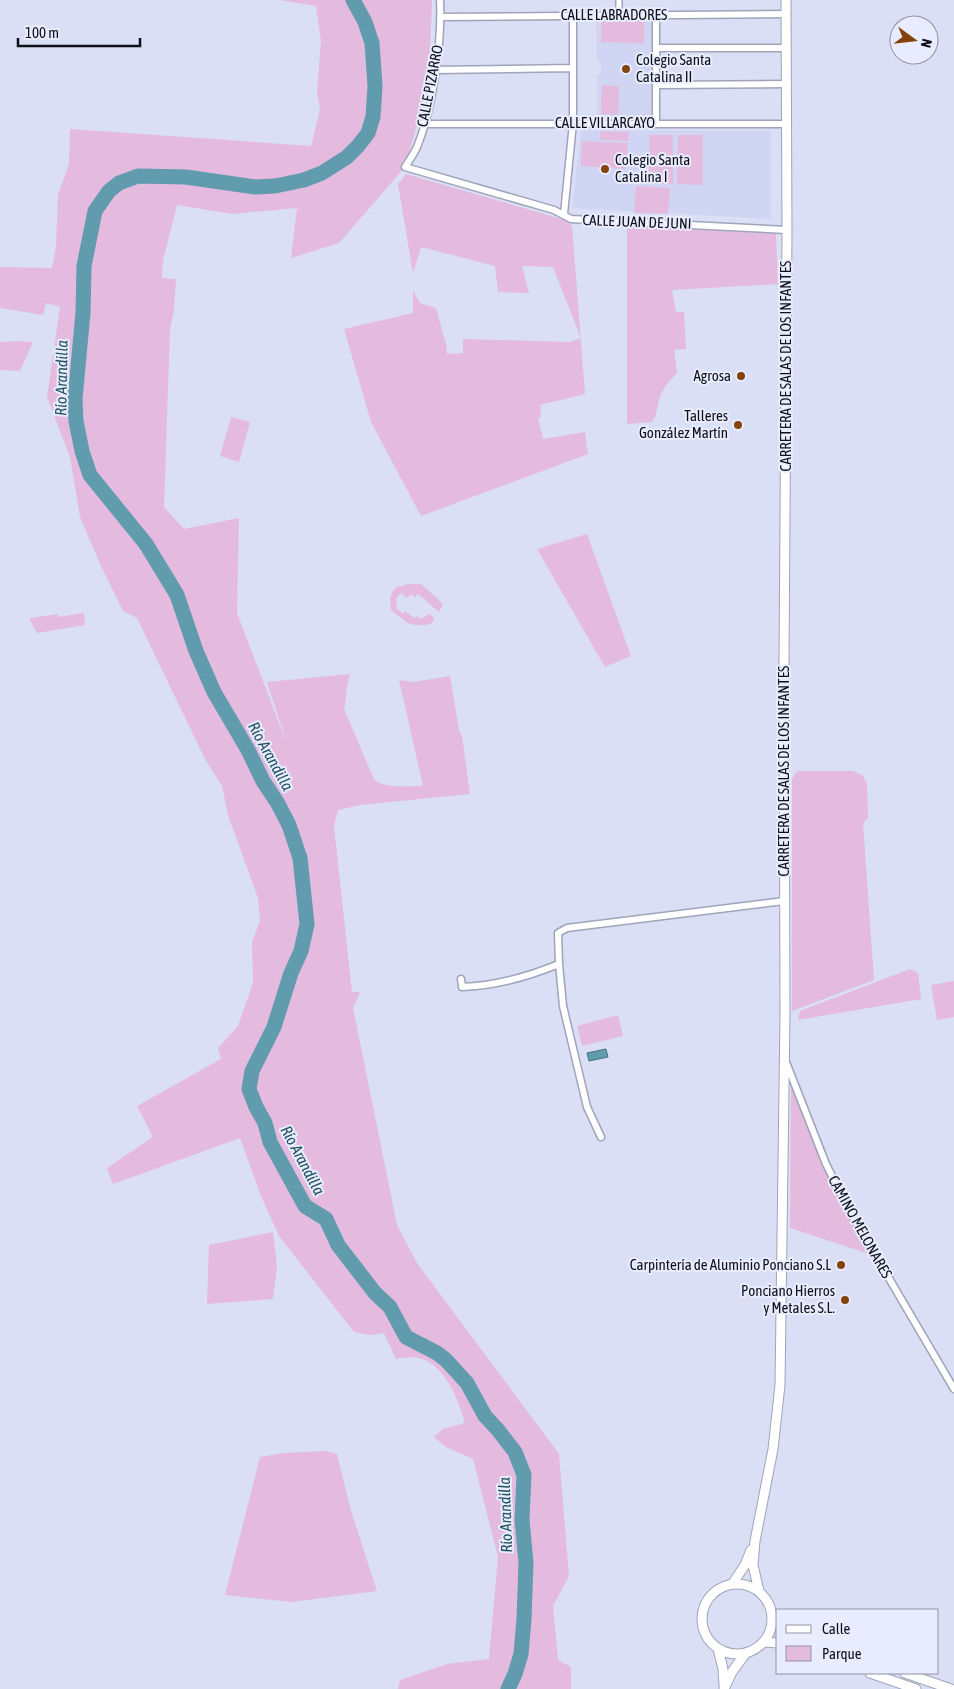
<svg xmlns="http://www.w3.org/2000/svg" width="954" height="1689" viewBox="0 0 954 1689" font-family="'Asap Condensed',sans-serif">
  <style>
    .built { fill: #cfd5f2 }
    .green { fill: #e4bade }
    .water { fill: #609bae; stroke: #477181 }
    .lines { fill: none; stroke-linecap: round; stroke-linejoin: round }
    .river { stroke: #609bae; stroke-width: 15 }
    .pedestrian-casing { stroke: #9fa4b9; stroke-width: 8 }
    .minor-casing { stroke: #9fa4b9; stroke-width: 9 }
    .secondary-casing { stroke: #9fa4b9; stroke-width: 11 }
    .pedestrian { stroke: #fff; stroke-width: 5 }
    .minor { stroke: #fff; stroke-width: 6 }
    .secondary { stroke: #fff; stroke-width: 9 }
    .poi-dot { fill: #84430e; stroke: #e8ecfe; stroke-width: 2 }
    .labels { text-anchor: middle; stroke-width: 4; stroke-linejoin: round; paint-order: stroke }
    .street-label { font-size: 15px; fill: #0e1017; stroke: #e8ecfe }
    .poi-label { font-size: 15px; fill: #0e1017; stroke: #e8ecfe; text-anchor: end }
    .water-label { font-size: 16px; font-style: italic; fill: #205261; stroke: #e8ecfe }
  </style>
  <rect width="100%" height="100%" fill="#dadff5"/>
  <path class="built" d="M 596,18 L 647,18 L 652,24 L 651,116 L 597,116 L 597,76 L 601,71 L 601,63 L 597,58 Z
    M 581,130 L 771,131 L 771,219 L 572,208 Z"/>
  <path class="green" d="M 280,0 L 432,0 L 429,83 L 405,167 L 339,243 L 291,258 L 297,208 L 232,214 L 177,205 L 163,260 L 162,278 L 176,279 L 174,310 L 170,329 L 164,507 L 184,529 L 239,518 L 237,613 L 287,744 L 267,682 L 350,674 C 346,686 347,697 344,709 L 374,779 C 383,789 409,786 423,786 L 399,680 L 413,682 L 450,676 L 459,730 L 462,736 L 470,794 L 360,805 L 338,810 L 334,826 L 352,992 L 360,992 L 353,1008 L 397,1225 L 417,1263 L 559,1454 L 569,1576 L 553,1606 L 558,1660 L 571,1667 L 571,1689 L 398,1689 L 400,1680 L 447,1664 L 489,1659 L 498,1557 L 473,1459 L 446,1447 L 434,1437 L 443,1429 L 465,1423 C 457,1397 444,1359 412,1357 C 407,1357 401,1358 396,1359 L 384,1333 L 370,1335 L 354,1332 L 279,1236 L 261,1196 L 240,1138 L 113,1184 L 107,1168 L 153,1137 L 137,1106 L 221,1059 L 218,1048 L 238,1026 L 253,983 L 252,942 L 260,921 L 258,898 L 228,815 L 222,786 L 205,759 L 137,618 L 123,611 L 101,566 L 80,517 L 70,457 L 47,397 L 60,307 L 46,303 L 43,315 L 0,308 L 0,267 L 52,268 L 56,246 L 58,195 L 69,164 L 70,129 L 311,146 L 320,110 L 317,92 L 321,41 L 316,6 Z
    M 601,21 L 644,21 L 644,43 L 601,42 Z
    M 602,85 L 619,86 L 618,115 L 601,114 Z
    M 601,131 L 629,132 L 628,141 L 600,140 Z
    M 649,135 L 673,135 L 673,184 L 649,184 Z
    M 678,135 L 703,135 L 703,185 L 677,184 Z
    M 582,141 L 628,143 L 626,169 L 581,166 Z
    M 406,174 L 555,217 L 566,221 L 572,226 L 585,394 L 540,405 L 541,417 L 538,418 L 543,439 L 585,432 L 588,454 L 421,516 L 371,422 L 344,329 L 413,313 L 413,291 L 420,303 L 436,308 L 446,344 L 447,354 L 463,353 L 463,339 L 570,342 L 581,338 L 553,267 L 522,266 L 529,293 L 498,292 L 495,266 L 421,247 L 413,273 L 398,184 Z
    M 636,186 L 670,188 L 668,214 L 634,213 Z
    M 627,226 L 776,234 L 778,284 L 672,290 L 676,312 L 684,312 L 686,349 L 674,350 L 677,373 C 670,380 663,388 660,397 C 657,406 657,415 652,422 L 627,424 Z
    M 18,341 L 33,342 L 20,371 L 0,370 L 0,342 Z
    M 231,417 L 250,422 L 239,462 L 220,456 Z
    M 587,534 L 631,656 L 605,667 L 537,549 Z
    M 408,584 L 421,584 L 439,600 L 443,605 L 439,612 L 418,594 L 415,597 L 411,594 L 407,598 L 401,593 L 396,599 L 397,609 L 403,614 L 405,611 L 414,618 L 417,616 L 421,619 L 429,614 L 435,618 L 431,624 C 409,628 408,623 391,610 L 390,597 L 395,588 Z
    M 84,613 L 85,625 L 37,633 L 29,618 L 58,614 L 58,617 Z
    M 797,771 L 853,771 L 862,775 L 867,783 L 868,818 L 863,823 L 874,980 L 792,1011 L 792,779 Z
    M 910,969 L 918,973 L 921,999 L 798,1020 L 800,1011 Z
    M 954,981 L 954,1017 L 937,1020 L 931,985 Z
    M 618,1015 L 623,1036 L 582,1046 L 577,1026 Z
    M 791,1087 L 794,1090 L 872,1255 L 790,1228 Z
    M 273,1232 L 277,1266 L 273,1299 L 207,1304 L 209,1245 Z
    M 325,1451 L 337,1454 L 351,1511 L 377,1591 L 291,1602 L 225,1595 L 260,1457 L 284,1453 Z"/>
  <path class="water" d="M 606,1049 L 608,1057 L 589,1061 L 587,1053 Z"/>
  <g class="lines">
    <path class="river" d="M 353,0 L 365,22 L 372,43 L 375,86 L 373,117 L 368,133 L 358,146 L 347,157 L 322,173 L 304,180 L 275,186 L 255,187 L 186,177 L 138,176 L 119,183 L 109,191 L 95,211 L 84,266 L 83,313 L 75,399 L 76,421 L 82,451 L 90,475 L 146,544 L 177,595 L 196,651 L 214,692 L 248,750 L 263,781 L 277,802 L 289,825 L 300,858 L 307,924 L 301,951 L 291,973 L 274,1027 L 252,1071 L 249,1089 L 256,1107 L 265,1123 L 270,1142 L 305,1206 L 326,1219 L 338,1245 L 375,1293 L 390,1307 L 406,1337 L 437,1353 L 446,1360 L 467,1383 L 485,1416 L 498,1430 L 515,1452 L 524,1475 L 522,1520 L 526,1563 L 524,1619 L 521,1654 L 515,1674 L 508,1689"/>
    <g class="pedestrian-casing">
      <path id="pedestrian" d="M 619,15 L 619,0"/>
    </g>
    <g class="minor-casing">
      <path id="minor" d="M 440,0 C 442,42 433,108 417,147 C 414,154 409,161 405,167 L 554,210 L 571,219 L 787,230
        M 441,17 L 787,14
        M 656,48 L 787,48
        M 435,70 L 573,68
        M 656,85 L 786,84
        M 424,122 L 429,124 L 787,124
        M 656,123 L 656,15
        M 564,214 L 573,123 L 573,15
        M 559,964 L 563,1006 L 587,1107 L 601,1137
        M 461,979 L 462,987 C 496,986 527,977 559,964 L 558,933 L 567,928 L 784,901
        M 786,1062 L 826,1164 L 850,1212 L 954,1389"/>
    </g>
    <g class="secondary-casing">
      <path id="secondary" d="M 733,1583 L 745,1565 L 751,1550
        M702 1619a35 35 0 1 1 70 0a35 35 0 1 1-70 0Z
        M 759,1591 L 753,1565 L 755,1541 L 773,1449 L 780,1385 L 785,1014 L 784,662 L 787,230 L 786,0
        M 764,1642 L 778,1643
        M 718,1649 L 723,1669 L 724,1686
        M 870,1673 L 916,1689
        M 905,1673 L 951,1689
        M 724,1689 L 732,1672 L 745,1654"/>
    </g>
    <use href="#pedestrian" class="pedestrian"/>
    <use href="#minor" class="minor"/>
    <use href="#secondary" class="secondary"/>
  </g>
  <g class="poi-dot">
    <circle cx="626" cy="69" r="5"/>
    <circle cx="605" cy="169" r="5"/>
    <circle cx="741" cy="376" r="5"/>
    <circle cx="738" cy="425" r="5"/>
    <circle cx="841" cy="1265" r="5"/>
    <circle cx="845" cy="1300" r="5"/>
  </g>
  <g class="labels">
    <g class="street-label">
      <text x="614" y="20">CALLE LABRADORES</text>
      <text transform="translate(430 86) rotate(-79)" y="5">CALLE PIZARRO</text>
      <text x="605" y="128">CALLE VILLARCAYO</text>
      <text transform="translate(637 222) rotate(2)" y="5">CALLE JUAN DE JUNI</text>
      <text transform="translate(786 366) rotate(-90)" y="5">CARRETERA DE SALAS DE LOS INFANTES</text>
      <text transform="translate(784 771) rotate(-90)" y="5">CARRETERA DE SALAS DE LOS INFANTES</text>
      <text transform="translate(860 1227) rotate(61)" y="5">CAMINO MELONARES</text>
    </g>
    <g class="poi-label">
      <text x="636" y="65" text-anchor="start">Colegio Santa<tspan x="636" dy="17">Catalina II</tspan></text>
      <text x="615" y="165" text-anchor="start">Colegio Santa<tspan x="615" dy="17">Catalina I</tspan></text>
      <text x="731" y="381">Agrosa</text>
      <text x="728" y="421">Talleres<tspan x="728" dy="17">González Martín</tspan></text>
      <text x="831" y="1270">Carpintería de Aluminio Ponciano S.L</text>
      <text x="835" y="1296">Ponciano Hierros<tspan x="835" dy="17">y Metales S.L.</tspan></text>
    </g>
    <g class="water-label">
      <text transform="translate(61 378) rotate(-89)" y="6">Río Arandilla</text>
      <text transform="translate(271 756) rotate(61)" y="6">Río Arandilla</text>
      <text transform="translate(303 1160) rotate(62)" y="6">Río Arandilla</text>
      <text transform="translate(505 1515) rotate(-92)" y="6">Río Arandilla</text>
    </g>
  </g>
  <rect x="776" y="1609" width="162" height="65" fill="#e8ecfe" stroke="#9194a2"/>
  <rect x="786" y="1625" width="25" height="8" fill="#ffffff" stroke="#9194a2"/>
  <text x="822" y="1634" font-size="15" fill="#0e1017">Calle</text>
  <rect x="786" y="1646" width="25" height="15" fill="#e4bade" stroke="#9194a2"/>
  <text x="822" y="1659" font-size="15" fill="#0e1017">Parque</text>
  <g transform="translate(914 40) rotate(105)"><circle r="24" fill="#e8ecfe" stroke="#9194a2"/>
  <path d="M0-4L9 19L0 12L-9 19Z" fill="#84430e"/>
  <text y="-8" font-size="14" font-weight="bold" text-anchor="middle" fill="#0e1017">N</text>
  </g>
  <path d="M18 38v8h122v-8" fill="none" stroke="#0e1017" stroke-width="2.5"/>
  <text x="25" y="38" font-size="15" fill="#0e1017" stroke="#e8ecfe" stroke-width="4" paint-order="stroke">100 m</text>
</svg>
